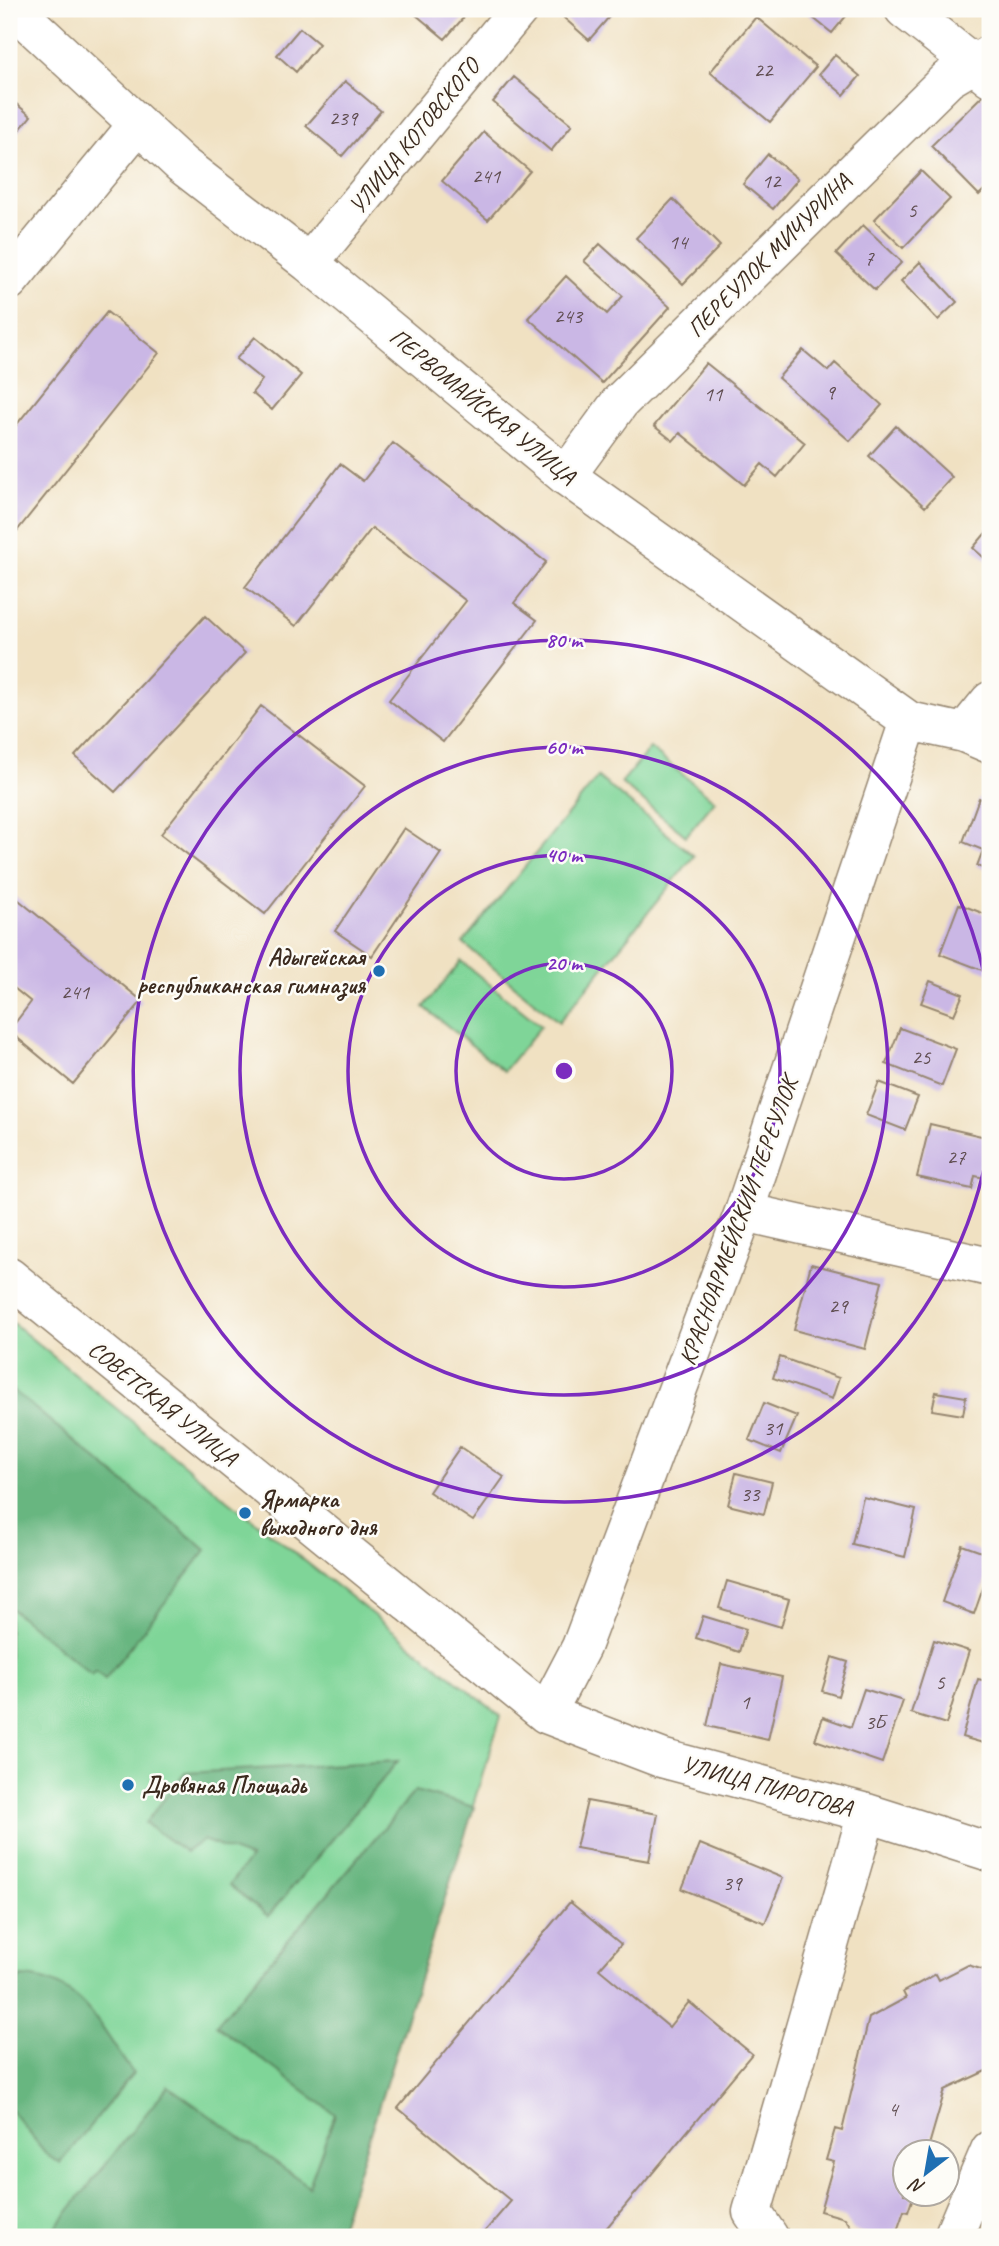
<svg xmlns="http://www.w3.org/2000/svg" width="999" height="2246" viewBox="0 0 999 2246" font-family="Caveat,sans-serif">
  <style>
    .green { fill: #7fd598; stroke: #5d805b; stroke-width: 2 }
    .forest { fill: #67b680; stroke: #51704f; stroke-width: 2 }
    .building { fill: #cab7e5 }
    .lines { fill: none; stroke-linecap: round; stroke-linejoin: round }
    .minor-casing { stroke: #968670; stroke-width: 41 }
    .minor { stroke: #fff; stroke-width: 38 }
    .ring { fill: none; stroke: #7b2cbf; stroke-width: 3.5 }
    .poi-dot { fill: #1f6fb2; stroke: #fdfcf7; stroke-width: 2.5 }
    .labels { text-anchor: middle; stroke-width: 5; stroke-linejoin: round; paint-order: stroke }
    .number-label { font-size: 21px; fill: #5f4d50 }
    .street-label { font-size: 24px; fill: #3b2a1e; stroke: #fdfcf7 }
    .poi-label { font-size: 24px; font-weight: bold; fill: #3b2a1e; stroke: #fdfcf7; text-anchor: start }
    .centre { fill: #7b2cbf; stroke: #fdfcf7; stroke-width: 3.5 }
    .ring-label { font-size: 21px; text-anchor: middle; font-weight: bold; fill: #7b2cbf; stroke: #fdfcf7; stroke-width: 5; stroke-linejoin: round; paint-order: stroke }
  </style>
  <rect width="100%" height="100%" fill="#fdfcf7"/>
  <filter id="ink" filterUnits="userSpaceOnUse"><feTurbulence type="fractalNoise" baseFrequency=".0143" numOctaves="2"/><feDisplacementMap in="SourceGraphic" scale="14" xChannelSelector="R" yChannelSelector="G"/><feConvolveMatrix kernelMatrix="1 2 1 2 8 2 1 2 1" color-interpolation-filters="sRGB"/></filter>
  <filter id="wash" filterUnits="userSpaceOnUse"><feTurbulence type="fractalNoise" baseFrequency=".00686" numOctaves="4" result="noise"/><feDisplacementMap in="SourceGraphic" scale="28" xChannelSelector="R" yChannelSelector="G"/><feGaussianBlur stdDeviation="1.57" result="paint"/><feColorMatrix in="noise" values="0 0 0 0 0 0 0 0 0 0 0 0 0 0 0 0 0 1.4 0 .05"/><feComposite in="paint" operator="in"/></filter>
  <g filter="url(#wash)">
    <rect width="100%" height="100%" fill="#f0e1c2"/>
    <path class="green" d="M 650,748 L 715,801 L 686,836 L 621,783 Z
      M 598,777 L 694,856 L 559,1022 L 463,943 Z
      M 461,961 L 541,1026 L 504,1071 L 424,1007 Z
      M 9,1320 L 219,1493 L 501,1716 L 337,2237 L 9,2237 Z"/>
    <path class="forest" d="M 9,1387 L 206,1550 L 105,1679 L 95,1671 L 92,1675 L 9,1607 Z
      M 398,1761 L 268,1916 L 229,1885 L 250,1858 L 203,1840 L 186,1852 L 145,1823 L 185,1773 Z
      M 415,1791 L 474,1807 L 337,2237 L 48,2237 L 168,2086 L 309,2186 L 335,2114 L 216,2025 Z
      M 21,1977 C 83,1979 100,2029 133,2073 L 60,2163 L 48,2156 L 9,2108 L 9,2047 L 12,2038 L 9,1993 Z"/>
    <g id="blocks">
      <path class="building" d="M 409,9 L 471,9 L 445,39 Z
        M 572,9 L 616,9 L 589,40 L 564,18 Z
        M 802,9 L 852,9 L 832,33 Z
        M 756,17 L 816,67 L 770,122 L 710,72 Z
        M 300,28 L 319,44 L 296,72 L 277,55 Z
        M 835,55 L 860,76 L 844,95 L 819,74 Z
        M 514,77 L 572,125 L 551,151 L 493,102 Z
        M 345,81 L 381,111 L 342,156 L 306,126 Z
        M 987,91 L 990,94 L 990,184 L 979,195 L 931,146 Z
        M 9,98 L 31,116 L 9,143 Z
        M 484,132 L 530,171 L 488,220 L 442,181 Z
        M 768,154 L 798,179 L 773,209 L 743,184 Z
        M 921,171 L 950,199 L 903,248 L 874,220 Z
        M 673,199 L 720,246 L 683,284 L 636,238 Z
        M 863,225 L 902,262 L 875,290 L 836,254 Z
        M 600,244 L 670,307 L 602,383 L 528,318 L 566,276 L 607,314 L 623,296 L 584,261 Z
        M 920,262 L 957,302 L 938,320 L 901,281 Z
        M 107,312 L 159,353 L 9,541 L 9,434 Z
        M 255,337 L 301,375 L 272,410 L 252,393 L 262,380 L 236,359 Z
        M 803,350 L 828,371 L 835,363 L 882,405 L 850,441 L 778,378 Z
        M 706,363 L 805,443 L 777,477 L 762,464 L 744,485 L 680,433 L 673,441 L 654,426 Z
        M 896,426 L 952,477 L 925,507 L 869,456 Z
        M 393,443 L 546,562 L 514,603 L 537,620 L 443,742 L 389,700 L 466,601 L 372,528 L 296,626 L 245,587 L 340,464 L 363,481 Z
        M 990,528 L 990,563 L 973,548 Z
        M 205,616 L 245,653 L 115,792 L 75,756 Z
        M 261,706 L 365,786 L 265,914 L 161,834 Z
        M 979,798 L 990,802 L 990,871 L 977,866 L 983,850 L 963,842 Z
        M 404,828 L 441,853 L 372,956 L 335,931 Z
        M 9,892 L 142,1001 L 73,1084 L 9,1031 L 31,1002 L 9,984 Z
        M 959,904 L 990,916 L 990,973 L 940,954 Z
        M 930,981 L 963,994 L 954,1015 L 921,1003 Z
        M 900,1028 L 956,1049 L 942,1086 L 886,1064 Z
        M 879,1082 L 918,1097 L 905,1130 L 866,1115 Z
        M 930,1124 L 990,1138 L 990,1179 L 975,1176 L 972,1189 L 917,1177 Z
        M 811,1264 L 882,1282 L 865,1349 L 794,1330 Z
        M 780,1357 L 839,1378 L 832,1399 L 773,1378 Z
        M 936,1392 L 966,1397 L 963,1415 L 932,1410 Z
        M 764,1403 L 797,1416 L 781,1453 L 749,1440 Z
        M 460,1447 L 504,1477 L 473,1521 L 429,1492 Z
        M 736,1473 L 772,1482 L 764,1514 L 728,1505 Z
        M 863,1497 L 916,1510 L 905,1557 L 852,1544 Z
        M 962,1545 L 990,1555 L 990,1568 L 974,1614 L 942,1602 Z
        M 727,1581 L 789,1599 L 781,1627 L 719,1608 Z
        M 703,1616 L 746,1629 L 739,1652 L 696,1638 Z
        M 934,1640 L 969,1651 L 946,1724 L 911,1713 Z
        M 832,1657 L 848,1662 L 838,1696 L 822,1691 Z
        M 721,1664 L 782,1677 L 768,1740 L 707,1726 Z
        M 978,1679 L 990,1682 L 990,1745 L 962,1737 Z
        M 864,1689 L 903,1701 L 882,1763 L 815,1740 L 823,1717 L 851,1727 Z
        M 587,1801 L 658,1814 L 649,1861 L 576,1848 Z
        M 700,1844 L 783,1878 L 765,1923 L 682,1889 Z
        M 570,1902 L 621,1944 L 599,1969 L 669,2027 L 689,2002 L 752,2054 L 599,2237 L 480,2237 L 511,2201 L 398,2108 Z
        M 968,1965 L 990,1972 L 990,2069 L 945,2090 L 927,2152 L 904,2152 L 904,2194 L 914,2194 L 908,2212 L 904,2211 L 897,2231 L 877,2237 L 853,2230 L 845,2218 L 820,2211 L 834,2162 L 826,2160 L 835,2129 L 842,2131 L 869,2018 L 906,1998 L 903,1992 L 936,1974 L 939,1980 Z"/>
    </g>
  </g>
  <g filter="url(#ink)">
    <use href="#blocks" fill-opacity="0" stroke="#968670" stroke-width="2"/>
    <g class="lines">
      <g class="minor-casing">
        <path id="minor" d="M 14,9 L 181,164 L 309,263 L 566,476 L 909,721 L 964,733 L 990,744
          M 904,9 L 990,77
          M 309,263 L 519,9
          M 9,281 L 138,124
          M 566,476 L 620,402 L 948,79 L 990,54
          M 964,733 L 990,701
          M 744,1212 L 990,1267
          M 9,1277 L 546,1714 L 661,1758 L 867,1813 L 990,1852
          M 546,1714 L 581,1647 L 744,1212 L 909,721
          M 769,2237 L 752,2212 L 867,1813
          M 953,2237 L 990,2150"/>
      </g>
      <use href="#minor" class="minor"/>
    </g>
  </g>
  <g class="ring">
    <circle cx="564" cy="1071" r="108"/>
    <circle cx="564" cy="1071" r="216"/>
    <circle cx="564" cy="1071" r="324"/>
    <path d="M990 1138A431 431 0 1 1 990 1004"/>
  </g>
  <g class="poi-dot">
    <circle cx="379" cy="971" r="7"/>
    <circle cx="245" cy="1513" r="7"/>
    <circle cx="128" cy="1785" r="7"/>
  </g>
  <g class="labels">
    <g class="number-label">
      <text x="763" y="77">22</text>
      <text x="343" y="125">239</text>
      <text x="486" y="183">241</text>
      <text x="771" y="188">12</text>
      <text x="912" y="217">5</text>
      <text x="678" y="249">14</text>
      <text x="869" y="265">7</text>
      <text x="568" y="323">243</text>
      <text x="830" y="399">9</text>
      <text x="713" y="401">11</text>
      <text x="75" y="999">241</text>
      <text x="921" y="1064">25</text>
      <text x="956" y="1164">27</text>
      <text x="838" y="1313">29</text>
      <text x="773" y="1435">31</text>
      <text x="750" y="1501">33</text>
      <text x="940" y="1689">5</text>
      <text x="745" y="1709">1</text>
      <text x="875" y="1729">3Б</text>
      <text x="732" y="1890">39</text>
      <text x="893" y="2116">4</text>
    </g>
    <g class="street-label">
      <text transform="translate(414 136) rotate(-51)" y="8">УЛИЦА КОТОВСКОГО</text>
      <text transform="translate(769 255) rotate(-45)" y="8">ПЕРЕУЛОК МИЧУРИНА</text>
      <text transform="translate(483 406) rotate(39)" y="8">ПЕРВОМАЙСКАЯ УЛИЦА</text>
      <text transform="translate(738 1221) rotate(-70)" y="8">КРАСНОАРМЕЙСКИЙ ПЕРЕУЛОК</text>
      <text transform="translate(163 1403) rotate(39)" y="8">СОВЕТСКАЯ УЛИЦА</text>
      <text transform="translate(767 1786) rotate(15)" y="8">УЛИЦА ПИРОГОВА</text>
    </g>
    <g class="poi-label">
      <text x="365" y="965" text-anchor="end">Адыгейская<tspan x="365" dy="28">республиканская гимназия</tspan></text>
      <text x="259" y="1507">Ярмарка<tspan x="259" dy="28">выходного дня</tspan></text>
      <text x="142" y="1793">Дровяная Площадь</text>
    </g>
  </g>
  <circle cx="564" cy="1071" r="10" class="centre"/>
  <g class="ring-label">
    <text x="564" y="647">80 m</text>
    <text x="564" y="754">60 m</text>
    <text x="564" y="862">40 m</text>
    <text x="564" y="970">20 m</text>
  </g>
  <rect width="999" height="2246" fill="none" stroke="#fdfcf7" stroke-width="35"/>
  <g transform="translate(926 2173) rotate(211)"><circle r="33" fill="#fdfcf7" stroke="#afa8a0" stroke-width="2"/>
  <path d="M0-5L12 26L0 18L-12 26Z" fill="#1f6fb2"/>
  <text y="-10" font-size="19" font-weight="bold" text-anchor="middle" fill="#3b2a1e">N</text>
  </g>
</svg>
